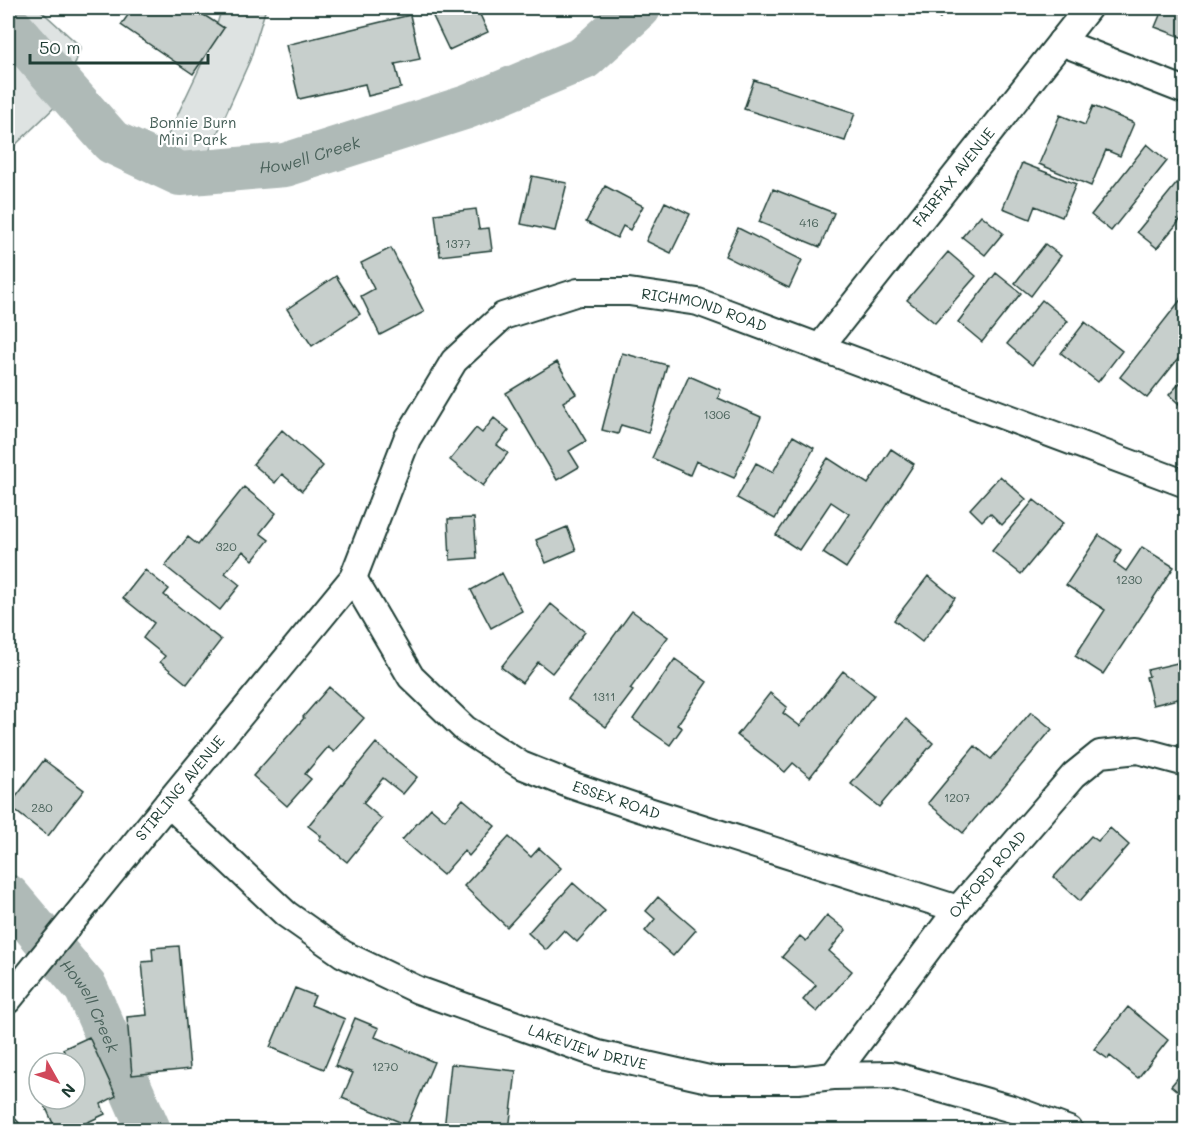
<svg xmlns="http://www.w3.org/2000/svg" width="1193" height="1138" viewBox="0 0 1193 1138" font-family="Mali,sans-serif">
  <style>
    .green { fill: #dee3e2; stroke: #7e908b; stroke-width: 1.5 }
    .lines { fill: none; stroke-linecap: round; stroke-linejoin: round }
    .river { stroke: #afbab7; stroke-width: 44 }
    .building { fill: #c7cfcc; stroke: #1f3d34; stroke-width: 1.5 }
    .minor-casing { stroke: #1f3d34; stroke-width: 30 }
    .minor { stroke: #fff; stroke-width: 26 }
    .labels { text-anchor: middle; stroke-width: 4.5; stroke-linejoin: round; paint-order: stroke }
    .number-label { font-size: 12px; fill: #49625a }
    .park-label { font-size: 15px; fill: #455e57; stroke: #fff }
    .street-label { font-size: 15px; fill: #1f3d34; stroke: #fff }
    .water-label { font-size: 16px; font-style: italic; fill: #4a625b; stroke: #fff }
  </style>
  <rect width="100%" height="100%" fill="#fff"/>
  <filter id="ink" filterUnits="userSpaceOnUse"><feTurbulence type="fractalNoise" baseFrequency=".0167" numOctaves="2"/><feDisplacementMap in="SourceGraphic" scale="12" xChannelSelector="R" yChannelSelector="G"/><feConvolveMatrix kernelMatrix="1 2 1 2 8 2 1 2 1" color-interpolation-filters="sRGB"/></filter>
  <g filter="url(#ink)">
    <path class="green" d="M 8,8 L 38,8 L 81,47 L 62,100 L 8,152 Z
      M 222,8 L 266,8 L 250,60 L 208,154 L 181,156 L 165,141 L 210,46 Z"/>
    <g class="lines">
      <g class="river">
        <path id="s1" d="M 8,24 L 112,142 L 180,174 L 285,165 L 467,107 L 584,58 L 639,8"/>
        <path id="s2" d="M 8,896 L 86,988 L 149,1130"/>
      </g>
    </g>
    <path class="building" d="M 133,8 L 193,8 L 224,28 L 193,74 L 121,25 Z
      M 429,8 L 477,8 L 488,32 L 449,50 Z
      M 918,8 L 945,8 L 940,18 Z
      M 952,8 L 969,8 L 966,14 Z
      M 1163,8 L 1186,8 L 1186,39 L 1155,27 Z
      M 410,15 L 420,59 L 395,64 L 401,88 L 368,96 L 365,84 L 299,99 L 286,45 Z
      M 754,80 L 855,113 L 845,141 L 744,109 Z
      M 1093,106 L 1134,123 L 1120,156 L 1106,150 L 1091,186 L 1039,164 L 1060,115 L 1085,125 Z
      M 1147,144 L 1167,161 L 1111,231 L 1091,215 Z
      M 1022,163 L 1076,184 L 1062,217 L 1035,206 L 1030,219 L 1003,208 Z
      M 1186,172 L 1186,213 L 1157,248 L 1137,232 Z
      M 532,176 L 567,183 L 555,231 L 521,224 Z
      M 605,186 L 643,206 L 630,230 L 623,226 L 617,238 L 586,222 Z
      M 773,189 L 834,213 L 820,247 L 759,222 Z
      M 665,202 L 690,214 L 671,253 L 646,241 Z
      M 476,209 L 479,229 L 489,228 L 492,250 L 440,256 L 435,214 Z
      M 981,215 L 1003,233 L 985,255 L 962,237 Z
      M 738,228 L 802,260 L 789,288 L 725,256 Z
      M 1045,244 L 1061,256 L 1031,296 L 1015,283 Z
      M 391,248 L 424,312 L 380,335 L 361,296 L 374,289 L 361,263 Z
      M 948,252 L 976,276 L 935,323 L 907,300 Z
      M 996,273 L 1021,293 L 982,342 L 958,322 Z
      M 336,276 L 360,314 L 312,346 L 287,309 Z
      M 1182,298 L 1186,301 L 1186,328 L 1181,334 L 1186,338 L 1186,349 L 1147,398 L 1120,377 Z
      M 1042,300 L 1068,321 L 1032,365 L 1007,344 Z
      M 1085,322 L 1122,351 L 1098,382 L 1061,353 Z
      M 622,353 L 667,365 L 648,433 L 621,425 L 618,434 L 602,430 Z
      M 557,362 L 576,394 L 563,402 L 586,441 L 569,451 L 579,467 L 557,480 L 506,393 Z
      M 689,376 L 721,390 L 718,398 L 761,417 L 734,478 L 696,461 L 690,475 L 652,458 Z
      M 1186,376 L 1186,410 L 1169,395 Z
      M 494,418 L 509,430 L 497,445 L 508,453 L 483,486 L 450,460 L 476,428 L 482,433 Z
      M 282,430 L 323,466 L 302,491 L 282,474 L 275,483 L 253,464 Z
      M 793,436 L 814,448 L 775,519 L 737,498 L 756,463 L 773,472 Z
      M 891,449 L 914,464 L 846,568 L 823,553 L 849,514 L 831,502 L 799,550 L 776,535 L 828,458 L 868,484 Z
      M 1000,476 L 1026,499 L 1002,525 L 990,513 L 982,521 L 970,509 Z
      M 244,487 L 276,513 L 260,533 L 269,540 L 253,560 L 243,551 L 225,573 L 240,585 L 220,610 L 165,566 L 188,537 L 198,545 Z
      M 1034,500 L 1063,523 L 1021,574 L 992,551 Z
      M 474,518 L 477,558 L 450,560 L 448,519 Z
      M 567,527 L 576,550 L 546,563 L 536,540 Z
      M 1099,535 L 1121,550 L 1114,562 L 1126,571 L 1142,547 L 1174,567 L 1103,674 L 1075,656 L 1105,610 L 1066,585 Z
      M 145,570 L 169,589 L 164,595 L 221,640 L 187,684 L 160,662 L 165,656 L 143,638 L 154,623 L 123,598 Z
      M 502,573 L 522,611 L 491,628 L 471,590 Z
      M 928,576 L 955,598 L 922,642 L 894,620 Z
      M 551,604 L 585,632 L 552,673 L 538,662 L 522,683 L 501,667 Z
      M 632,611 L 668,637 L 630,689 L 633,691 L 606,727 L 568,699 Z
      M 675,659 L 707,682 L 677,725 L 682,728 L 670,745 L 633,719 Z
      M 1186,661 L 1186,710 L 1181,711 L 1178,699 L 1153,705 L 1146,677 L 1149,676 L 1147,670 Z
      M 843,671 L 874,695 L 810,777 L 793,763 L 785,772 L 737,735 L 770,693 L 787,707 L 783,713 L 800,726 Z
      M 329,687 L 364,718 L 334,752 L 328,747 L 305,774 L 311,779 L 287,806 L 253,776 L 304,718 L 303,717 Z
      M 1031,712 L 1052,729 L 989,804 L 988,803 L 963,833 L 928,803 L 975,746 L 991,759 Z
      M 906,719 L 933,743 L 879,807 L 851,784 Z
      M 376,743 L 417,777 L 403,794 L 383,778 L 363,803 L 382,819 L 347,862 L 319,839 L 321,836 L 308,826 Z
      M 44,760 L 84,790 L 48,836 L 9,806 Z
      M 463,799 L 495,826 L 469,856 L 464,851 L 443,875 L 402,840 L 431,808 L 445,820 Z
      M 1110,828 L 1129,845 L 1080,901 L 1054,877 L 1091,836 L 1098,841 Z
      M 509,837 L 531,857 L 539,848 L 561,868 L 507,927 L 464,886 Z
      M 573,883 L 605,911 L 577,942 L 564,930 L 546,950 L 528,933 Z
      M 658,897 L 696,930 L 673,956 L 645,931 L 655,919 L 646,911 Z
      M 827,915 L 846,930 L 829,951 L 852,971 L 817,1012 L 803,1000 L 816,985 L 782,957 L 800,936 L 806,941 Z
      M 179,946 L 190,1069 L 132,1075 L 127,1017 L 147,1015 L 142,962 L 153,961 L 152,948 Z
      M 295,988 L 315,996 L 311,1005 L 345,1019 L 324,1069 L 270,1047 Z
      M 1128,1007 L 1168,1040 L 1138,1078 L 1110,1056 L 1108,1059 L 1094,1049 Z
      M 355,1018 L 379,1028 L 375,1037 L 434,1062 L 407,1125 L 342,1098 L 353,1073 L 335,1066 Z
      M 89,1037 L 116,1096 L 101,1104 L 105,1114 L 71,1130 L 56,1130 L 42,1099 L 75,1099 L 75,1063 L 69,1063 L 63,1049 Z
      M 451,1064 L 516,1071 L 509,1130 L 444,1130 Z
      M 1186,1068 L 1186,1098 L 1171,1086 Z
      M 9,1111 L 25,1130 L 8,1130 L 8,1112 Z"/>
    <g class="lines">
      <g class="minor-casing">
        <g id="minor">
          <path d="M 1061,42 L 1186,91"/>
          <path id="s3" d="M 820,347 L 1088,8"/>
          <path id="s4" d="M 353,578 L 411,677 L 465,729 L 521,765 L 571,785 L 636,807 L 958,909"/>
          <path id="s5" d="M 168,803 L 286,914 L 343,954 L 418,990 L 598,1054 L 713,1080 L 798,1080 L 833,1076 L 892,1075 L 1012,1109 L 1069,1130"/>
          <path id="s6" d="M 8,1000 L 168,803 L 353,578 L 407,439 L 454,361 L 503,316 L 578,292 L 629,292 L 698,302 L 1186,484"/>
          <path id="s7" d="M 833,1076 L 958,909 L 1074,775 L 1100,754 L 1138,750 L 1186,763"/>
        </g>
      </g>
      <use href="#minor" class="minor"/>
    </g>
  </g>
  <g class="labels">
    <g class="number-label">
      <text x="809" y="227">416</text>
      <text x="458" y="248">1377</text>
      <text x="717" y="419">1306</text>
      <text x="226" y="551">320</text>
      <text x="1129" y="584">1230</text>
      <text x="604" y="701">1311</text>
      <text x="957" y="802">1207</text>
      <text x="42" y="812">280</text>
      <text x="385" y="1071">1270</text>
    </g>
    <g class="park-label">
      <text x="193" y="128">Bonnie Burn<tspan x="193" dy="17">Mini Park</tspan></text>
    </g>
    <g class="street-label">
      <text dy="5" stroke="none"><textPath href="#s3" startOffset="216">FAIRFAX AVENUE</textPath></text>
      <text dy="5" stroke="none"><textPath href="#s6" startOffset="1059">RICHMOND ROAD</textPath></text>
      <text dy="5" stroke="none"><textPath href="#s6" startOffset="273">STIRLING AVENUE</textPath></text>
      <text dy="5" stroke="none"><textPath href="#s4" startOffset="358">ESSEX ROAD</textPath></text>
      <text dy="5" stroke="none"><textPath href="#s7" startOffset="254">OXFORD ROAD</textPath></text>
      <text dy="5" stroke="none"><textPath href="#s5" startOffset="494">LAKEVIEW DRIVE</textPath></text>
    </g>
    <g class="water-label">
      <text dy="6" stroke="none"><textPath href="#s1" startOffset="364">Howell Creek</textPath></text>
      <text dy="6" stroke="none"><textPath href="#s2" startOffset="138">Howell Creek</textPath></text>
    </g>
  </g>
  <rect width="1193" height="1138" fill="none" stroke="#fff" stroke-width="30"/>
  <rect x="15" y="15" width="1163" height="1108" fill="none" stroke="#1f3d34" stroke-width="2" filter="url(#ink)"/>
  <g transform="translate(57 1081) rotate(130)"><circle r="28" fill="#ffffff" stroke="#a5b1ae" stroke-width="1.5"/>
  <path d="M0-4.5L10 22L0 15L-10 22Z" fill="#d1495b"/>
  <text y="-9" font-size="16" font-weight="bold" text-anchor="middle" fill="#1f3d34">N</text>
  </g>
  <path d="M30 54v9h178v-9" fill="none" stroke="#1f3d34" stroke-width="3"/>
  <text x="39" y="54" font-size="18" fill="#1f3d34" stroke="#ffffff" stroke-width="4.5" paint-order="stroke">50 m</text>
</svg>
